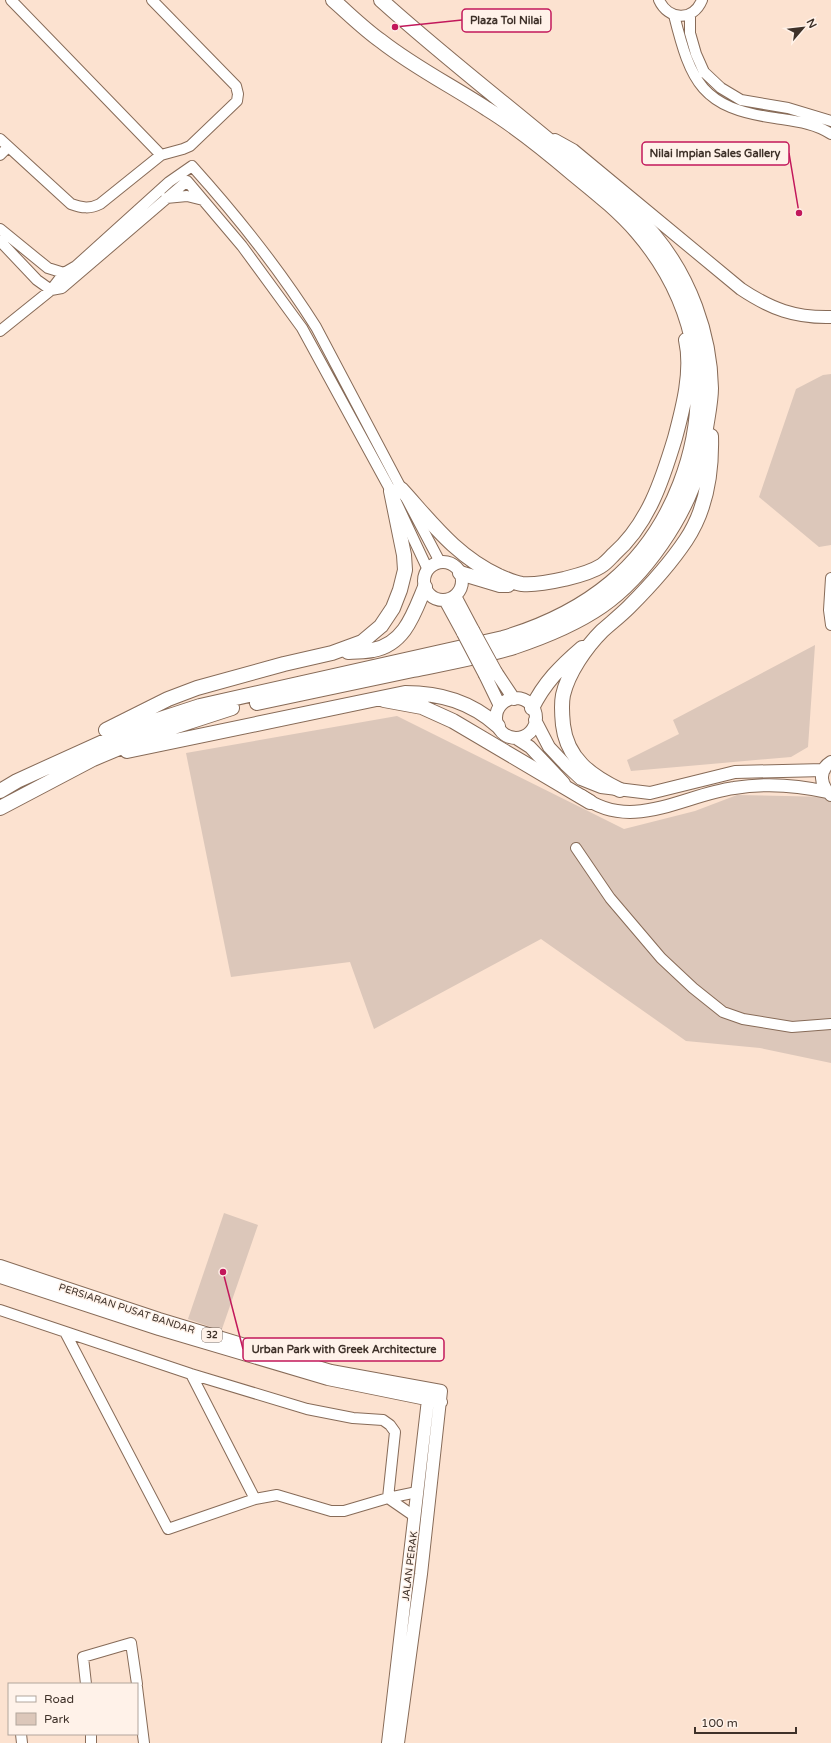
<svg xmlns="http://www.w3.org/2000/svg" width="831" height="1743" viewBox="0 0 831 1743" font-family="'Varela Round',sans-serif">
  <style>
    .green { fill: #dcc7ba }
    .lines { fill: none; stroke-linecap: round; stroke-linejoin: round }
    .minor-casing { stroke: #876b58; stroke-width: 12 }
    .major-casing { stroke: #876b58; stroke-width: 14 }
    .highway-casing { stroke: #876b58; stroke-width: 16 }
    .minor { stroke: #fff; stroke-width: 10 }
    .major { stroke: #fff; stroke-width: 12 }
    .highway { stroke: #fff; stroke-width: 14 }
    .major-bridge-casing { stroke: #876b58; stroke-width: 14; stroke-linecap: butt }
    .major-bridge { stroke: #fff; stroke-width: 12 }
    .labels { text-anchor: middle; stroke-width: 3; stroke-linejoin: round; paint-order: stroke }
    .shield { fill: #fff2e9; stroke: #786b63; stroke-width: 1 }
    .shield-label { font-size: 9px; font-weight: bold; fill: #3e3129 }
    .street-label { font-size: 10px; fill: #3e3129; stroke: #fff2e9 }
    .leader { fill: none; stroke: #c2185b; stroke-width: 1.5 }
    .callout-dot { fill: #c2185b; stroke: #fff2e9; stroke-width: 1.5 }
    .callout { fill: #fff2e9; stroke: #c2185b; stroke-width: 1.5 }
    .callout-label { font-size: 11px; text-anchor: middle; font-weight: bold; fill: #3e3129 }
  </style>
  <rect width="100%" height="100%" fill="#fce2d0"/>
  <path class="green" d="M 831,374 L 831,545 L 819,547 L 759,497 L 796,389 L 823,375 Z
    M 815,645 L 808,747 L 791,757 L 631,771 L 627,760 L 679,734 L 673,720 Z
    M 397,716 L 624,829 L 695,811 L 737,795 L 831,797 L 831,1063 L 760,1048 L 686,1041 L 541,939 L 374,1029 L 350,962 L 231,977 L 186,753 Z
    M 224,1213 L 258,1225 L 222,1329 L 219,1330 L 188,1319 Z"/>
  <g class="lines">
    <g class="minor-casing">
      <path id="minor" d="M 11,0 L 161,155
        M 659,0 C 668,20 693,22 702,0
        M 690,14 L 690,33 L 696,54 L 704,72 L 721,88 L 741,100 L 788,108 L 831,121
        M 674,15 C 691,83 702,108 775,118 C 794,121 815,123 831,134
        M 0,139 L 71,204 C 82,208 90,209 100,204 L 161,155 L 183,149 L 190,146 L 237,101 L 238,94 L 236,86 L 152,0
        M 0,155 L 8,147
        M 166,198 L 187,196 L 203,200
        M 0,229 L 48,268 L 64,273 L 76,266 L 169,182 L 192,166 C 237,216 280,270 316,327 L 440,562
        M 0,241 L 37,280 L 51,290 L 62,288 L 187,181 L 242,246 L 302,328 L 391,491 L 428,570
        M 0,331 L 51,290 L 64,273
        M 831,578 L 829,610 L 831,625
        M 576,848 L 610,898 L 661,958 L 693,988 L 723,1012 L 743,1019 L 792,1027 L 831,1024
        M 0,1310 L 191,1374 L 307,1409 L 353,1418 L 383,1420 L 390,1425 L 395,1432 L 388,1498
        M 65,1332 L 168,1529 L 255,1499 L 277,1495 L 331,1511 L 344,1511 L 388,1498 L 417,1492
        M 191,1374 L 255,1499
        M 388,1498 L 414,1516
        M 86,1684 L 83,1657 L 131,1643 L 137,1684
        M 137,1687 L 144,1743
        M 21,1734 L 22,1743
        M 91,1734 L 91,1743"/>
    </g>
    <g class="major-casing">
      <path id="major" d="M 555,140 L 573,150 L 741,289 C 771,309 795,318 831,317
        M424 581a19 19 0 1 1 38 0a19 19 0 1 1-38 0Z
        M 455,596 L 473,630
        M 445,600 L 463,633
        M 496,672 L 514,699
        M 485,675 L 500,706
        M496 718a20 20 0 1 1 40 0a20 20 0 1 1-40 0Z
        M 535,720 L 549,747 L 565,764 L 581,779 L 601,787 L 650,793 L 735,772 L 824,770
        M 516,738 L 530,747 L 564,783
        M 831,762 C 818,770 820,786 831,795
        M 582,796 C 631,833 683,795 734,788 C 765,783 797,785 827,792
        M 0,1266 L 159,1319 L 331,1371 L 441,1391 L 421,1574 L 398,1743
        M 0,1277 L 159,1329 L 328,1379 L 441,1402
        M 388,1743 L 429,1391"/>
    </g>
    <g class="highway-casing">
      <path id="highway" d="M 401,489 C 432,523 456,556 499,576 C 506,579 515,583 522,584 C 535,585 551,582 564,579 C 576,576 590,573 601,566 C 606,563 610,558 614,554 C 648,524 662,481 675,438 C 683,408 693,371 686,340
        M 460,573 L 500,585 L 508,585
        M 348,652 C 356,651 365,652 373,650 C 405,644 414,613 425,587
        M 384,700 L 422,707 L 453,721 L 590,802
        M 257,703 C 309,692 361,681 413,670 C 447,663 481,657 514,647 C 544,637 576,624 602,606 C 645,576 685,517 699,467 C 702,454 704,441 706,428 C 708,415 711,401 711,388 C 710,333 689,277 654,235 C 630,206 598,182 570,158 C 507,105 442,55 381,0
        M 532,708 C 544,683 561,666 582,648
        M 106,730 L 168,699 L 197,688 L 284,664 L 332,653 L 362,642 L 381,626 L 393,608 L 400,590 L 405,570 L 404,555 L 391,491
        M 127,751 L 405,693 C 441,693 471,702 498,726
        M 620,790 C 591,776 567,759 563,725 C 562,715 561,705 563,695 C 568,673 586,647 602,631 C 611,623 621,615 629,607 C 650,586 670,564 686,540 C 706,510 712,471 711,436
        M 0,791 L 17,781 L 136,727 L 200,706 L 503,638 C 586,613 648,567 680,484 C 714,396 699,304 637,232 C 618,210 595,192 573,174 C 546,151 518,128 487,109 C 452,86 414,67 381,41 C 364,29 349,14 333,0
        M 0,808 L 93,759 L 155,733 L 232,708"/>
    </g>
    <use href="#minor" class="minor"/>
    <use href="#major" class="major"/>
    <use href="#highway" class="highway"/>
    <g class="major-bridge-casing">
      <path id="major-bridge" d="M 473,630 L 496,672
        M 463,633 L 485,675"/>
    </g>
    <use href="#major-bridge" class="major-bridge"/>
  </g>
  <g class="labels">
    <rect class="shield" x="202" y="1328" width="20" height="14" rx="3"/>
    <g class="shield-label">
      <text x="212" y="1338">32</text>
    </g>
    <g class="street-label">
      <text transform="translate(127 1308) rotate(18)" y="4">PERSIARAN PUSAT BANDAR</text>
      <text transform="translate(409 1566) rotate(-83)" y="4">JALAN PERAK</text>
    </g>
  </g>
  <path class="leader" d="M395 27L462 20M799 213L789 153M223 1272L243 1349"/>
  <g class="callout-dot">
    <circle cx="395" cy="27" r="4"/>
    <circle cx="799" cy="213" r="4"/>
    <circle cx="223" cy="1272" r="4"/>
  </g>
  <g class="callout">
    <rect x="462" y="9" width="89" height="23" rx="4"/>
    <rect x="642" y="142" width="147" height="23" rx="4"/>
    <rect x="243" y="1338" width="201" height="23" rx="4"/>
  </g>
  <g class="callout-label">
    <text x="506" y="24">Plaza Tol Nilai</text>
    <text x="715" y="157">Nilai Impian Sales Gallery</text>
    <text x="344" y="1353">Urban Park with Greek Architecture</text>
  </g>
  <rect x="8" y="1683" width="130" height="52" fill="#fff2e9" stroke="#b2a59c"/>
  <rect x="16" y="1696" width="20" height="6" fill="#ffffff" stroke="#b2a59c"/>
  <text x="44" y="1703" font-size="12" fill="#3e3129">Road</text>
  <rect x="16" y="1713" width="20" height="12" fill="#dcc7ba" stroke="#b2a59c"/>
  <text x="44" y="1723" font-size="12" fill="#3e3129">Park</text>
  <g transform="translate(803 28) rotate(62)" stroke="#fff2e9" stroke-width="3" paint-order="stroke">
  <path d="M0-3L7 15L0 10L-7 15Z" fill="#3e3129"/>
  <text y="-6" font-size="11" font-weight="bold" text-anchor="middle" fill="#3e3129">N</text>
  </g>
  <path d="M695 1727v6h101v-6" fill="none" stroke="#3e3129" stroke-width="2"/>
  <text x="701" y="1727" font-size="12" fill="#3e3129" stroke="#fff2e9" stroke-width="3" paint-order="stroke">100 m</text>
</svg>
